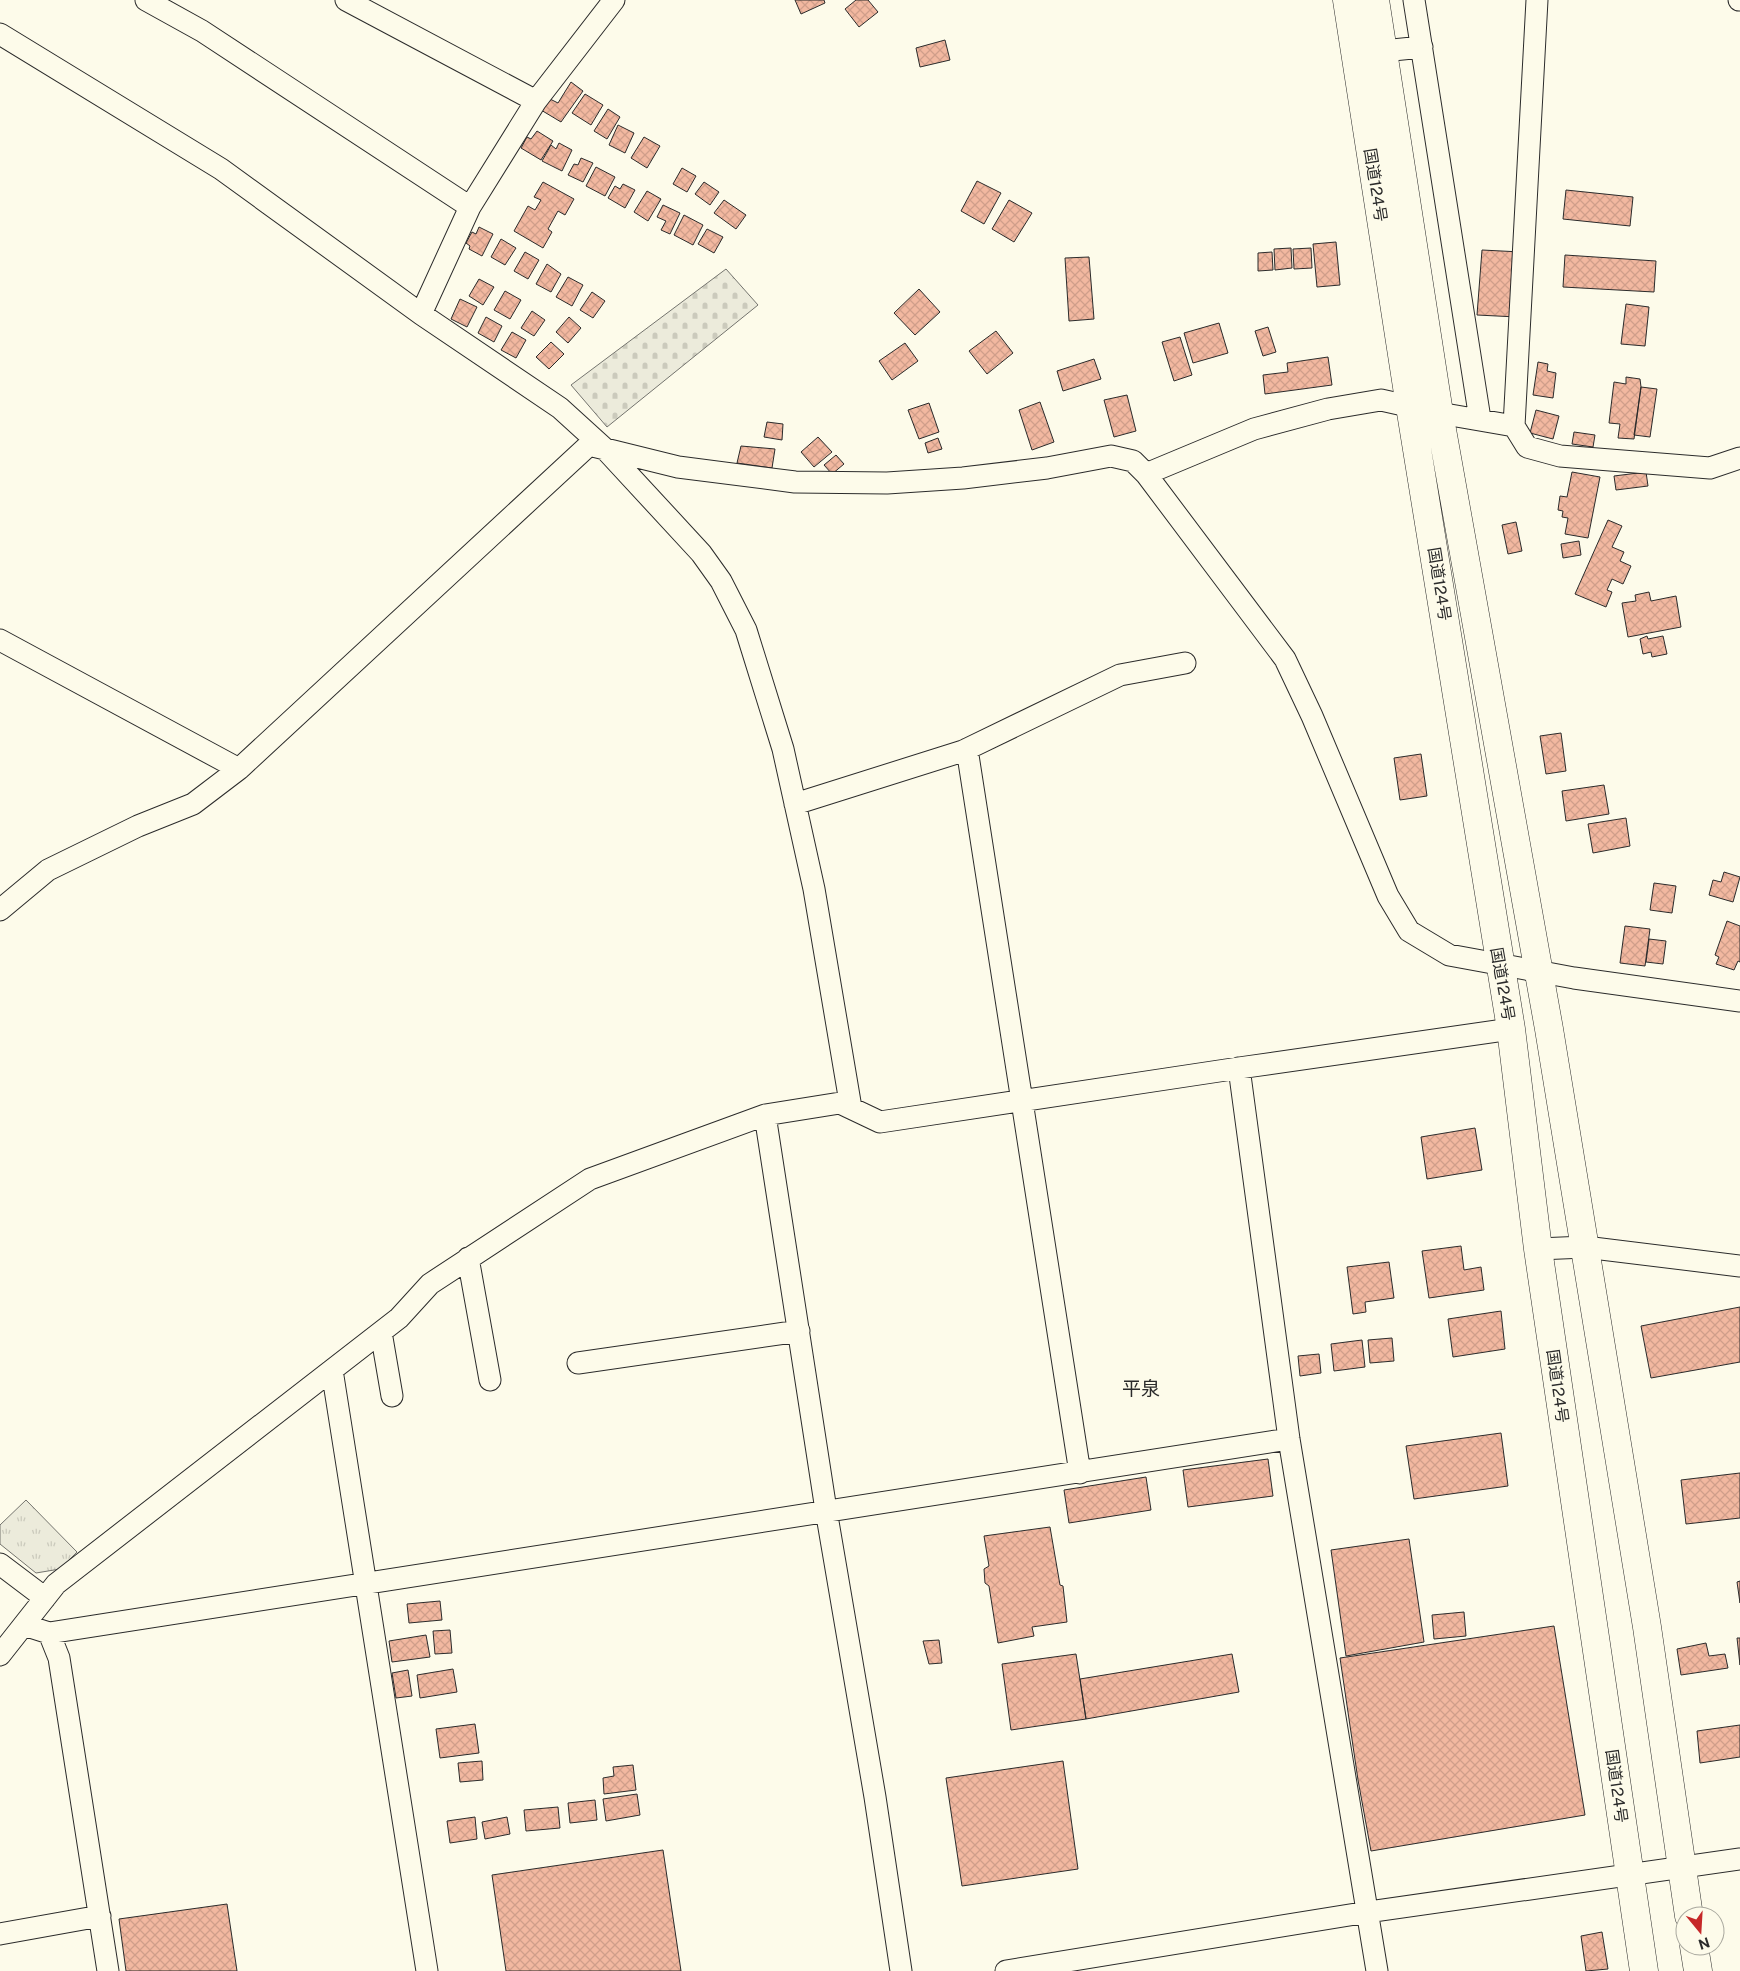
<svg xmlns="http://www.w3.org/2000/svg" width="1740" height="1971" viewBox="0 0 1740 1971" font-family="'Public Sans','Noto Sans JP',sans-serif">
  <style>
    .cemetery { fill: url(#cemetery-stones); stroke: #74746e }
    .park { fill: url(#park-tufts); stroke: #74746e }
    .building { fill: url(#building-cross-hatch); stroke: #2b2b2b }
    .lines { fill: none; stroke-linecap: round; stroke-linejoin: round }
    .minor-casing { stroke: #2b2b2b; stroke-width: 23 }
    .highway-casing { stroke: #2b2b2b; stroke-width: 29 }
    .minor { stroke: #fdfbea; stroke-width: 21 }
    .highway { stroke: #fdfbea; stroke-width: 28 }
    .labels { text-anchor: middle; stroke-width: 4; stroke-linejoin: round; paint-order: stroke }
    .street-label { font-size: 16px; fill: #2b2b2b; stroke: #fdfbea }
    .quarter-label { font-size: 19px; fill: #2b2b2b; stroke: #fdfbea }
  </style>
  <defs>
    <pattern id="cemetery-stones" width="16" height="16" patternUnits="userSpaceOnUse" patternTransform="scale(1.25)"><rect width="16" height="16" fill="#ecebdb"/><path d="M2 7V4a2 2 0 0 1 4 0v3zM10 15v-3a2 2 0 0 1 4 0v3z" fill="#cbcabc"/></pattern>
    <pattern id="park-tufts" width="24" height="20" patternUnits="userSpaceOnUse" patternTransform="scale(1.25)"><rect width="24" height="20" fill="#ecebdb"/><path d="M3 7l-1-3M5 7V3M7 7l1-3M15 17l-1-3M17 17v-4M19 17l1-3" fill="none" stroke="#cbcabc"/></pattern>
    <pattern id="building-cross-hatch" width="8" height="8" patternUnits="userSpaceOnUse" patternTransform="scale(1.25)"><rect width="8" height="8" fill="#f2b8a0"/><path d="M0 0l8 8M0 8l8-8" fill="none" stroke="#d09e8a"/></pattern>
  </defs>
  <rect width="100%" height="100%" fill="#fdfbea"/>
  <path class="cemetery" d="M 726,269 L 758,305 L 607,427 L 571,385 Z"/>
  <path class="park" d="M 26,1500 L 77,1552 L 60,1569 L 36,1573 L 0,1544 L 0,1525 Z"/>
  <path class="building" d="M 795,0 L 824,0 L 825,3 L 801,14 Z
    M 856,0 L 868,0 L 878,12 L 859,27 L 845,9 Z
    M 945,40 L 950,60 L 920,67 L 916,48 Z
    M 571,82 L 583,91 L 561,122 L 541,110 L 548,98 L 558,103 Z
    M 585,94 L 603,105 L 591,125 L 572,113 Z
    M 608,109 L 620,117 L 607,139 L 594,131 Z
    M 618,125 L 634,133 L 625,153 L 609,145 Z
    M 537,131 L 553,141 L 541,160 L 521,148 L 527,137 L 531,139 Z
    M 644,137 L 660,146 L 647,168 L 631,158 Z
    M 559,143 L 572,150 L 562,171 L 542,161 L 551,145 L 556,149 Z
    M 581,158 L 593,163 L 583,182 L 568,175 L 574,164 L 578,165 Z
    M 596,167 L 615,177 L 605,196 L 586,186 Z
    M 682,168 L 696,176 L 687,192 L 673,184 Z
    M 977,181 L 1001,193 L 984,224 L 961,211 Z
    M 543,182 L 574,199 L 565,215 L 558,211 L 548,229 L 552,232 L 543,248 L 514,231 L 528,206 L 535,210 L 541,200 L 534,197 Z
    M 704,182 L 719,192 L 710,205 L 695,194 Z
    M 623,184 L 635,190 L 625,208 L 608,198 L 615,186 L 620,189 Z
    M 1566,190 L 1633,197 L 1630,226 L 1563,219 Z
    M 647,191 L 661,199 L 648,221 L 634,212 Z
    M 724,200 L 746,215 L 736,229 L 714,213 Z
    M 1009,200 L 1032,213 L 1014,242 L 992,229 Z
    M 663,205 L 680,213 L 670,234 L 661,230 L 666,221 L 657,217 Z
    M 684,215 L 703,225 L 693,245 L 674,235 Z
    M 479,227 L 493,234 L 482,256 L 469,249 L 470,246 L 466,243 L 472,232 L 476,234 Z
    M 707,229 L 723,237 L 714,253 L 698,244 Z
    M 501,239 L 516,248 L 505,265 L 491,257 Z
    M 1336,242 L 1340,285 L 1317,287 L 1313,244 Z
    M 1291,248 L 1292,268 L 1275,270 L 1274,249 Z
    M 1311,248 L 1312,268 L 1294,269 L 1293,249 Z
    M 1482,250 L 1521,252 L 1517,317 L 1477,315 Z
    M 525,252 L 539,260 L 528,279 L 514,271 Z
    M 1272,252 L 1273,270 L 1258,271 L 1258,253 Z
    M 1565,255 L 1656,261 L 1654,292 L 1563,287 Z
    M 1089,257 L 1094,319 L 1069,321 L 1065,258 Z
    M 547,264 L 561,274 L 551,292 L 536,284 Z
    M 568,277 L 583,285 L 572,306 L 556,297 Z
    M 479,279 L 494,287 L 483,305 L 469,296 Z
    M 919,289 L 940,312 L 915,335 L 894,313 Z
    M 505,291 L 521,300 L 510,319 L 494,310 Z
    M 592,292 L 605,301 L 593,318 L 580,310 Z
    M 460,299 L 477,307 L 467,327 L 451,319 Z
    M 1626,304 L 1649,307 L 1645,346 L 1621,344 Z
    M 532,311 L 545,320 L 534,336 L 521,328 Z
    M 486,317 L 502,326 L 494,342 L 478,333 Z
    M 569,317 L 581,328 L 568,343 L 556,332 Z
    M 1219,323 L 1228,353 L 1193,363 L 1184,333 Z
    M 1268,327 L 1276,352 L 1263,356 L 1255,331 Z
    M 996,331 L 1013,353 L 987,374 L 969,351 Z
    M 512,332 L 526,340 L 516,358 L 501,350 Z
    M 1180,337 L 1192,375 L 1174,381 L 1162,342 Z
    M 551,342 L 564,354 L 549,369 L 536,357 Z
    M 905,343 L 918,361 L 892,380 L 879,361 Z
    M 1328,357 L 1332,385 L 1265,394 L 1263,375 L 1288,372 L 1287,363 Z
    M 1094,359 L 1101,379 L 1063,391 L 1057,371 Z
    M 1538,362 L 1548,364 L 1547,371 L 1556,373 L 1553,398 L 1533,395 Z
    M 1626,377 L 1640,379 L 1641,387 L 1634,439 L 1618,438 L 1620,424 L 1609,423 L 1614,382 L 1626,384 Z
    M 1641,387 L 1657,389 L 1650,437 L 1634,435 Z
    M 1127,395 L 1136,431 L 1114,437 L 1104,400 Z
    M 1040,402 L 1054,442 L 1032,450 L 1019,410 Z
    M 929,403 L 939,432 L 919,439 L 908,410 Z
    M 1536,410 L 1559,416 L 1553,439 L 1530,433 Z
    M 767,422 L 783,424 L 782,440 L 764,437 Z
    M 1574,432 L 1595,435 L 1593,447 L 1572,444 Z
    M 818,437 L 832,452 L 814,467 L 801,452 Z
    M 938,438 L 942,449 L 928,453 L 925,443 Z
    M 741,446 L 775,449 L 772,468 L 737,463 Z
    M 836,455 L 844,464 L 832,474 L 824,465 Z
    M 1572,472 L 1600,477 L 1588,538 L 1565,534 L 1568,518 L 1562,517 L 1563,511 L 1558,510 L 1560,496 L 1567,497 Z
    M 1646,472 L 1648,486 L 1616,490 L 1614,476 Z
    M 1608,520 L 1622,526 L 1612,547 L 1624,552 L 1620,561 L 1631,566 L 1623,584 L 1612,579 L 1607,590 L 1612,592 L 1606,607 L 1575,594 Z
    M 1516,522 L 1522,551 L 1508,554 L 1502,525 Z
    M 1579,541 L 1581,555 L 1563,558 L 1561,544 Z
    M 1649,592 L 1651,601 L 1676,596 L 1681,627 L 1628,637 L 1622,603 L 1636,601 L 1635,595 Z
    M 1647,636 L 1648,639 L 1663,636 L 1667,654 L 1652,657 L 1651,652 L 1643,654 L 1640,639 Z
    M 1561,733 L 1566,771 L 1546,774 L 1540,736 Z
    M 1421,754 L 1427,796 L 1400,800 L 1394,758 Z
    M 1604,785 L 1609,814 L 1566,821 L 1562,791 Z
    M 1626,818 L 1630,846 L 1593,853 L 1588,824 Z
    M 1724,872 L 1740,877 L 1733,902 L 1709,895 L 1713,880 L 1721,882 Z
    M 1654,883 L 1676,886 L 1672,913 L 1650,910 Z
    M 1727,921 L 1740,926 L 1740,962 L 1738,961 L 1734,970 L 1716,964 L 1719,957 L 1715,955 Z
    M 1625,926 L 1650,929 L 1645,966 L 1620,963 Z
    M 1649,939 L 1666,941 L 1663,964 L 1646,962 Z
    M 1475,1128 L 1482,1170 L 1427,1179 L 1421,1137 Z
    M 1461,1246 L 1464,1270 L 1481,1267 L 1484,1290 L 1429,1298 L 1422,1251 Z
    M 1389,1262 L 1394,1298 L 1365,1302 L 1366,1312 L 1353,1314 L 1347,1267 Z
    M 1740,1307 L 1740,1362 L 1651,1378 L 1641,1326 Z
    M 1501,1311 L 1505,1349 L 1453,1357 L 1448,1319 Z
    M 1392,1338 L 1394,1361 L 1370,1363 L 1368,1340 Z
    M 1362,1340 L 1365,1367 L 1334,1371 L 1331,1344 Z
    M 1319,1354 L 1321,1373 L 1300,1376 L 1298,1356 Z
    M 1501,1433 L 1508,1486 L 1414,1499 L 1406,1446 Z
    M 1268,1459 L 1273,1496 L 1188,1507 L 1183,1470 Z
    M 1740,1473 L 1740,1518 L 1686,1524 L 1681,1480 Z
    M 1146,1477 L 1151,1510 L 1069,1523 L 1064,1490 Z
    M 1050,1527 L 1060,1585 L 1063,1586 L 1067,1622 L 1032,1627 L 1034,1636 L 998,1643 L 989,1586 L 985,1583 L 984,1569 L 989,1566 L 984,1536 Z
    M 1409,1539 L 1424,1642 L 1346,1656 L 1331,1550 Z
    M 1740,1581 L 1740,1603 L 1737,1582 Z
    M 440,1601 L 442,1620 L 409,1623 L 407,1604 Z
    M 1464,1612 L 1466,1636 L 1434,1639 L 1432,1615 Z
    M 1554,1626 L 1585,1815 L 1371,1851 L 1358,1780 L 1340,1658 Z
    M 450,1630 L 452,1653 L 435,1654 L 433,1631 Z
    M 426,1635 L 430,1657 L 392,1662 L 389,1641 Z
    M 1737,1638 L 1740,1638 L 1740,1665 Z
    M 939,1640 L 942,1663 L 929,1664 L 923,1641 Z
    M 1706,1643 L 1709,1656 L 1725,1654 L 1728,1668 L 1681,1675 L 1677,1649 Z
    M 1076,1654 L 1086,1719 L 1011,1730 L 1002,1664 Z
    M 1232,1654 L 1239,1692 L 1086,1719 L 1080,1679 Z
    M 453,1669 L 457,1692 L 420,1698 L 417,1675 Z
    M 408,1670 L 412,1696 L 396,1698 L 392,1673 Z
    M 475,1724 L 479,1753 L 440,1758 L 436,1729 Z
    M 1740,1725 L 1740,1757 L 1700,1763 L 1697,1731 Z
    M 482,1761 L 483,1780 L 460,1782 L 458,1763 Z
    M 1063,1761 L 1078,1869 L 962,1886 L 946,1778 Z
    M 633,1765 L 636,1790 L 604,1794 L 603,1778 L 614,1776 L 613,1767 Z
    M 637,1794 L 640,1815 L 606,1821 L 603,1799 Z
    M 595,1800 L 597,1820 L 570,1823 L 568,1803 Z
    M 558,1807 L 560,1828 L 526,1831 L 524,1810 Z
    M 475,1817 L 477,1839 L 450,1843 L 447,1821 Z
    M 507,1817 L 510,1834 L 485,1839 L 482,1822 Z
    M 663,1850 L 681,1971 L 506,1971 L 492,1875 Z
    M 227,1904 L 237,1971 L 126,1971 L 119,1919 Z
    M 1602,1932 L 1608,1969 L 1586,1971 L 1581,1936 Z"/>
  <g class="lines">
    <g class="minor-casing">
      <path id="minor" d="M 146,0 L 202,31 L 470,207
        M 346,0 L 536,101
        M 1414,0 L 1480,419
        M 1537,0 L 1514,426 L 1527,447 L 1560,456 L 1710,468 L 1740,458
        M 1739,0 L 1740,0
        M 0,34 L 221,169 L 421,314 L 560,408 L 604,448 L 701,553 L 721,581 L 746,630 L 783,749 L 814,889 L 851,1108
        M 1383,51 L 1422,47
        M 421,314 L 470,207 L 536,101 L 614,0
        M 1146,474 L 1254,429 L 1328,409 L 1381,400 L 1439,413 L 1514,426
        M 0,640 L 239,769
        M 967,749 L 1080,1473
        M 795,804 L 963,751 L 1120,675 L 1185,663
        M 0,910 L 48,870 L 138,826 L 193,804 L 239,769 L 589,445 L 678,467 L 795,482 L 887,483 L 963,478 L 1047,468 L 1111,456 L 1133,461 L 1146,474 L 1285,659 L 1312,716 L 1388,896 L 1409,931 L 1449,955 L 1574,978 L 1740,1001
        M 1239,1068 L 1289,1439 L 1377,1971
        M 765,1115 L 826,1510 L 875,1797 L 901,1971
        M 1538,1249 L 1585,1247 L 1740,1266
        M 468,1258 L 490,1380
        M 381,1332 L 392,1396
        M 578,1363 L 799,1331
        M 332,1370 L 427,1971
        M 0,1564 L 45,1598
        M 24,1625 L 49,1633 L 1289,1439
        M 49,1633 L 59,1658 L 108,1971
        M 0,1655 L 56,1584 L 399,1318 L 430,1284 L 590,1179 L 765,1115 L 840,1103 L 880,1122 L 1239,1068 L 1511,1029
        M 0,1934 L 100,1916
        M 1006,1971 L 1368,1912 L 1740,1859"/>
    </g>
    <g class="highway-casing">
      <path id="highway" d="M 1347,0 L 1410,406 L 1511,1029 L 1538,1249 L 1644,1971
        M 1375,0 L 1439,413 L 1549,1029 L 1647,1627 L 1689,1916
        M 1694,1946 L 1698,1971"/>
    </g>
    <use href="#minor" class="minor"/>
    <use href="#highway" class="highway"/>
  </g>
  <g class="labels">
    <g class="street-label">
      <text transform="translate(1376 185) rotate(81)" y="6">国道124号</text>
      <text transform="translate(1440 584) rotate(81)" y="6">国道124号</text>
      <text transform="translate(1503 984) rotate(80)" y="6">国道124号</text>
      <text transform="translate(1558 1386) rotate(82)" y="6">国道124号</text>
      <text transform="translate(1617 1786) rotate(82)" y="6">国道124号</text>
    </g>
    <g class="quarter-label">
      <text x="1141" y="1395">平泉</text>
    </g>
  </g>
  <g transform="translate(1700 1931) rotate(162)"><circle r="24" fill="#fdfbea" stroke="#a9a89e"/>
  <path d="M0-4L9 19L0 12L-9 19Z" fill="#c62828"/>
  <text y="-8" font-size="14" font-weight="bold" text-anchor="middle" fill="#2b2b2b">N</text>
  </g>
</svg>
